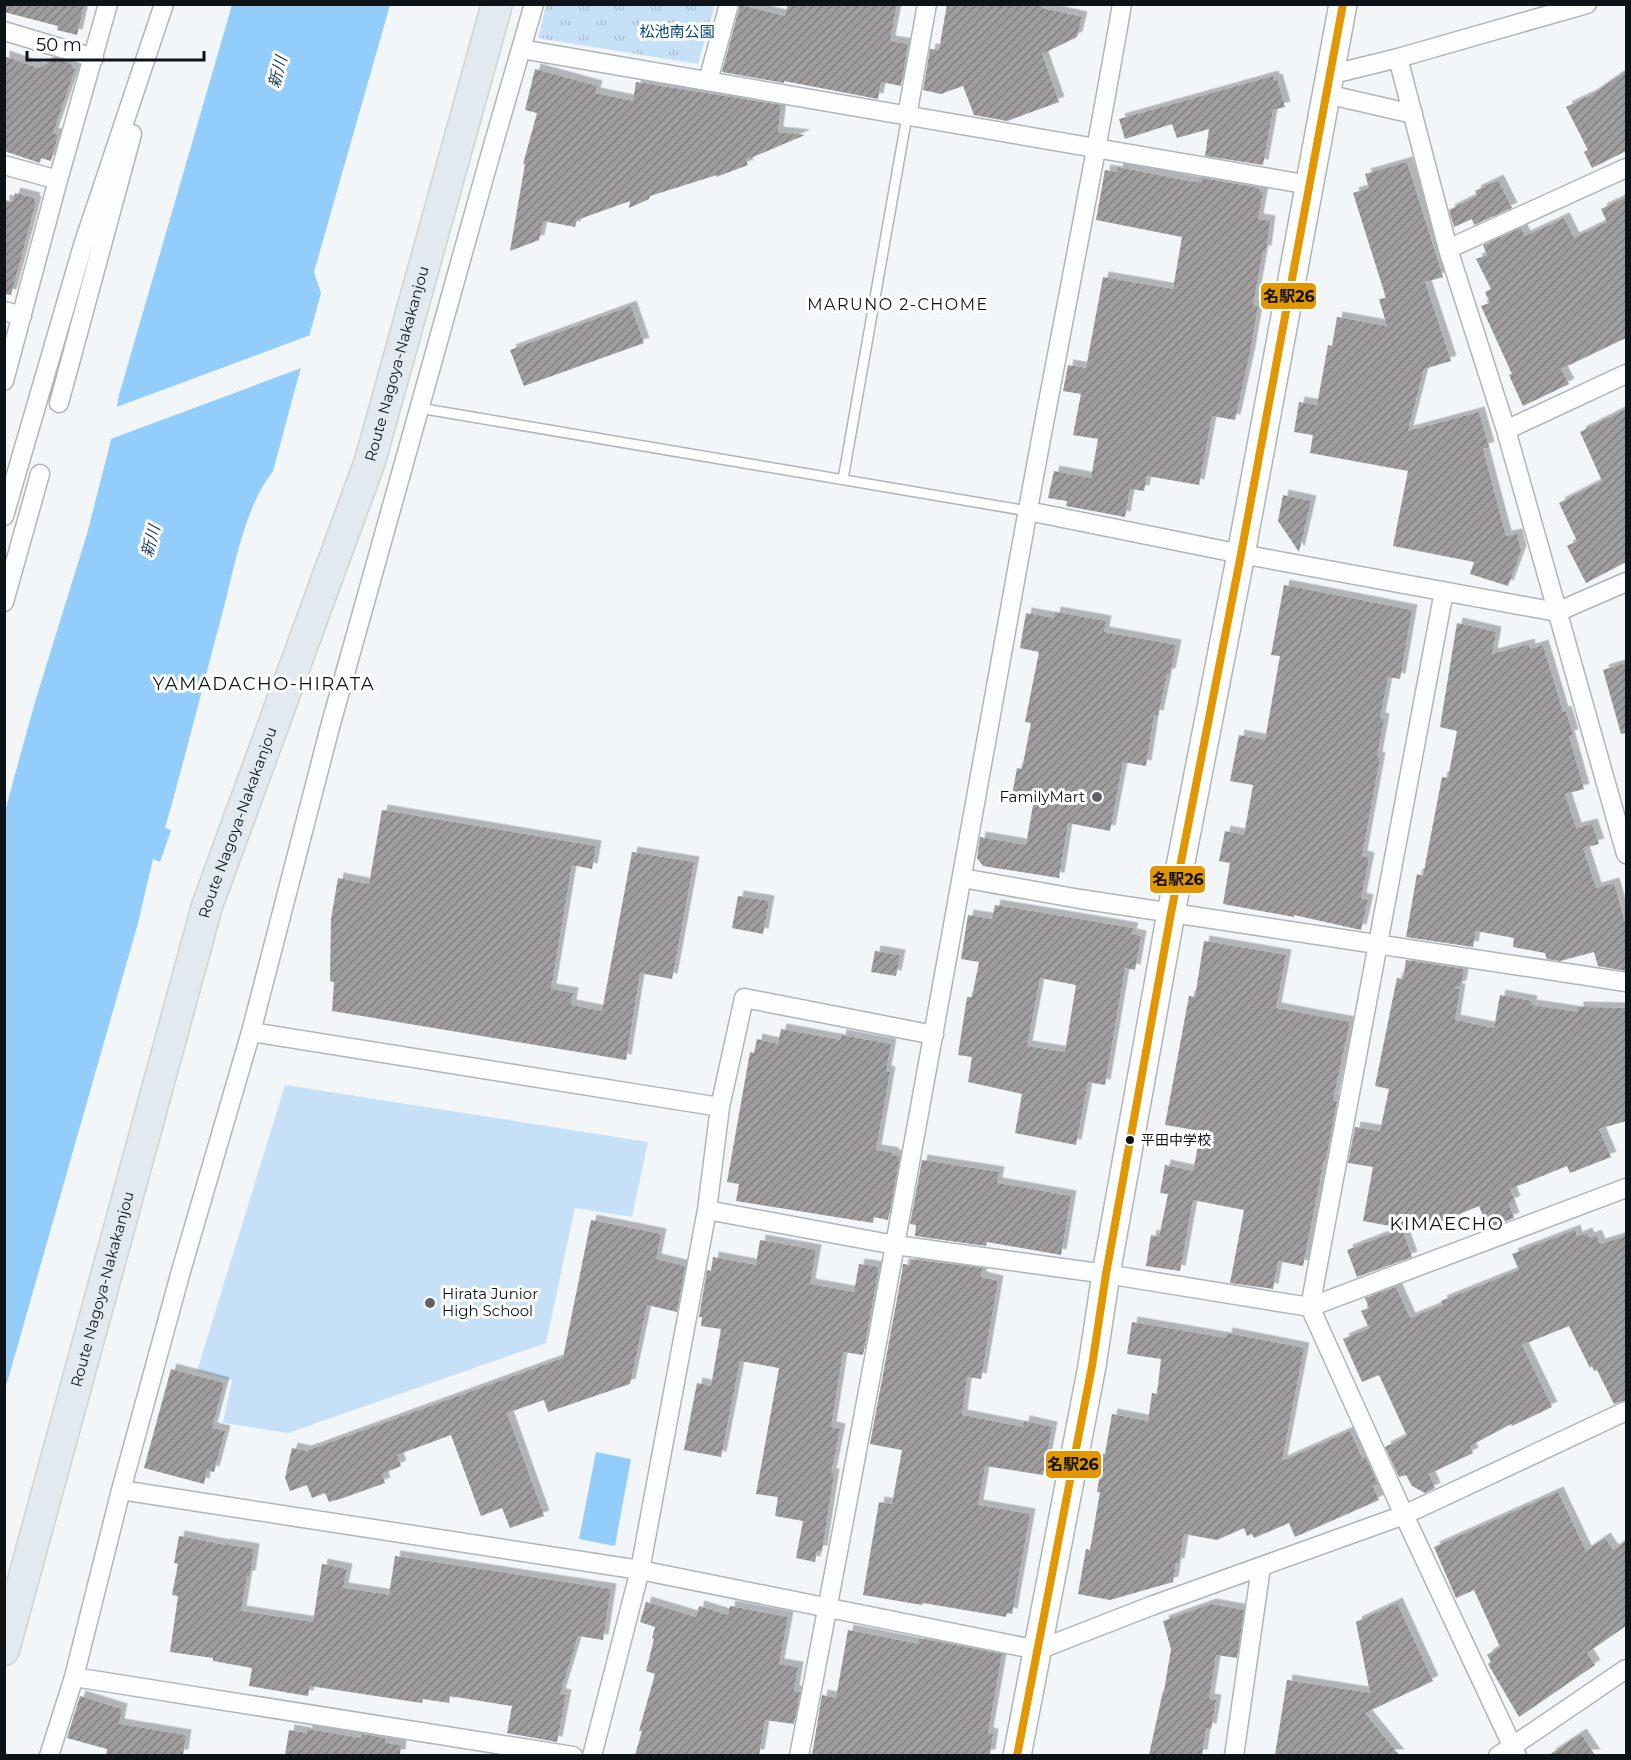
<svg xmlns="http://www.w3.org/2000/svg" width="1631" height="1760" viewBox="0 0 1631 1760" font-family="Montserrat,'Noto Sans JP',sans-serif">
  <style>
    .park { fill: url(#park-tufts) }
    .garden { fill: #c6e1f7 }
    .water { fill: #93cdfc }
    .pier { fill: #f2f6f9 }
    .building { fill: url(#building-hatch); fill-rule: evenodd; filter: url(#shadow) }
    .lines { fill: none; stroke-linecap: round; stroke-linejoin: round }
    .lane-casing { stroke: #afb4b8; stroke-width: 12 }
    .street-casing { stroke: #afb4b8; stroke-width: 21 }
    .secondary-casing { stroke: #afb4b8; stroke-width: 30 }
    .primary-casing { stroke: #cfd1d3; stroke-width: 33 }
    .lane { stroke: #fdfefe; stroke-width: 9 }
    .street { stroke: #fdfefe; stroke-width: 18 }
    .secondary { stroke: #fdfefe; stroke-width: 27 }
    .primary { stroke: #e2eaf0; stroke-width: 30 }
    .bus-1-casing { stroke: #fff; stroke-width: 12 }
    .bus-1 { stroke: #e09702; stroke-width: 8 }
    .poi-dot { fill: #5e6267; stroke: #fff; stroke-width: 2 }
    .bus-dot { fill: #0e1318; stroke: #fff; stroke-width: 2 }
    .labels { text-anchor: middle; stroke-width: 6; stroke-linejoin: round; paint-order: stroke }
    .bus-label { font-size: 14px; fill: #0e1318; stroke: #fff; text-anchor: start }
    .park-label { font-size: 15px; fill: #02456f; stroke: #fff }
    .street-label { font-size: 15px; fill: #0e1318; stroke: #fff }
    .poi-label { font-size: 15px; fill: #0e1318; stroke: #fff; text-anchor: end }
    .water-label { font-size: 16px; font-style: italic; fill: #193c56; stroke: #fff }
    .neighbourhood-label { font-size: 16px; letter-spacing: 1.5px; fill: #0e1318; stroke: #fff }
    .quarter-label { font-size: 18px; letter-spacing: 1.5px; fill: #0e1318; stroke: #fff }
    .line-badge { stroke: #fff; stroke-width: 2 }
    .pale-badge-label { font-size: 16px; text-anchor: middle; font-weight: bold; fill: #111 }
  </style>
  <defs>
    <pattern id="park-tufts" width="24" height="20" patternUnits="userSpaceOnUse" patternTransform="scale(1.5)"><rect width="24" height="20" fill="#c6e1f7"/><path d="M3 7l-1-3M5 7V3M7 7l1-3M15 17l-1-3M17 17v-4M19 17l1-3" fill="none" stroke="#a9c0d3"/></pattern>
    <pattern id="building-hatch" width="6" height="6" patternUnits="userSpaceOnUse" patternTransform="scale(1.5)"><rect width="6" height="6" fill="#a09d9e"/><path d="M-1 1l2-2M0 6l6-6M5 7l2-2" fill="none" stroke="#817f80"/></pattern>
    <filter id="shadow"><feDropShadow dx="5.5" dy="-5.5" stdDeviation="0" flood-color="#0004"/></filter>
  </defs>
  <rect width="100%" height="100%" fill="#f2f6f9"/>
  <path class="park" d="M 546,5 L 546,4 L 715,5 L 698,64 L 538,38 Z"/>
  <path class="garden" d="M 285,1085 L 648,1142 L 632,1217 L 575,1208 L 546,1343 L 288,1433 L 223,1423 L 232,1380 L 197,1371 Z"/>
  <path class="water" d="M 232,5 L 390,5 L 314,272 L 321,293 L 273,471 C 245,507 235,564 224,607 C 204,681 186,755 165,828 L 171,830 L 160,862 L 153,859 L 138,923 L 5,1390 L 5,811 L 35,702 L 87,534 L 110,444 L 119,395 Z
    M 596,1452 L 631,1459 L 615,1546 L 579,1539 Z"/>
  <path class="pier" d="M 313,334 L 304,367 L 108,440 L 114,408 Z"/>
  <path class="building" d="M 4,4 L 84,4 L 77,35 L 57,30 L 58,26 L 4,12 Z
    M 788,4 L 897,4 L 890,41 L 908,44 L 901,86 L 881,82 L 878,99 L 784,81 L 784,83 L 722,72 L 740,5 L 785,16 Z
    M 947,4 L 1043,4 L 1042,8 L 1082,17 L 1077,37 L 1042,54 L 1059,102 L 1007,121 L 974,115 L 963,86 L 941,94 L 923,90 L 930,49 L 939,50 Z
    M 4,56 L 39,68 L 55,58 L 70,63 L 75,70 L 53,133 L 58,135 L 51,161 L 41,158 L 40,163 L 4,151 Z
    M 535,69 L 597,86 L 595,93 L 633,101 L 636,82 L 781,105 L 778,132 L 805,135 L 746,160 L 748,165 L 716,177 L 717,175 L 650,196 L 649,199 L 629,208 L 630,201 L 577,220 L 575,227 L 543,221 L 539,240 L 510,251 L 525,164 L 523,164 L 537,113 L 525,110 Z
    M 1626,71 L 1626,151 L 1592,168 L 1584,152 L 1588,150 L 1566,107 L 1591,95 Z
    M 1273,76 L 1274,80 L 1277,79 L 1285,107 L 1273,110 L 1263,165 L 1205,156 L 1209,129 L 1177,138 L 1172,124 L 1125,139 L 1119,119 Z
    M 1407,162 L 1443,277 L 1425,282 L 1451,361 L 1424,369 L 1408,431 L 1479,412 L 1489,447 L 1483,449 L 1506,536 L 1517,534 L 1521,551 L 1508,586 L 1470,574 L 1474,562 L 1393,546 L 1408,471 L 1310,453 L 1313,435 L 1294,432 L 1299,402 L 1317,405 L 1328,345 L 1332,346 L 1337,317 L 1387,326 L 1379,299 L 1386,298 L 1353,193 L 1369,188 L 1365,174 Z
    M 1118,167 L 1193,182 L 1202,182 L 1202,178 L 1259,188 L 1259,191 L 1263,192 L 1258,219 L 1270,221 L 1266,251 L 1263,251 L 1253,305 L 1258,306 L 1250,352 L 1235,420 L 1212,416 L 1199,485 L 1147,476 L 1144,491 L 1130,489 L 1125,517 L 1066,506 L 1067,501 L 1048,498 L 1054,471 L 1091,478 L 1098,439 L 1073,435 L 1081,394 L 1063,391 L 1068,365 L 1086,368 L 1103,277 L 1173,289 L 1182,237 L 1096,220 L 1105,170 L 1117,172 Z
    M 1498,180 L 1512,208 L 1474,225 L 1472,219 L 1454,227 L 1449,210 L 1477,196 L 1475,191 Z
    M 15,193 L 35,198 L 34,201 L 36,202 L 11,295 L 4,294 L 4,200 L 12,202 Z
    M 1626,197 L 1626,338 L 1561,369 L 1569,384 L 1523,406 L 1509,375 L 1512,374 L 1481,306 L 1490,303 L 1485,292 L 1491,289 L 1476,259 L 1487,255 L 1483,245 L 1521,228 L 1525,236 L 1564,218 L 1574,238 L 1607,222 L 1601,209 Z
    M 631,306 L 644,343 L 524,386 L 510,350 Z
    M 1626,409 L 1626,562 L 1586,583 L 1567,546 L 1577,541 L 1559,503 L 1602,481 L 1580,432 Z
    M 1283,495 L 1311,501 L 1299,552 L 1278,521 Z
    M 1284,585 L 1412,610 L 1400,679 L 1388,677 L 1380,718 L 1384,719 L 1377,757 L 1380,758 L 1362,856 L 1369,858 L 1361,898 L 1368,900 L 1361,930 L 1294,915 L 1294,917 L 1223,904 L 1230,863 L 1219,861 L 1225,831 L 1244,835 L 1253,785 L 1230,781 L 1239,735 L 1265,740 L 1280,656 L 1271,655 Z
    M 1055,612 L 1106,621 L 1104,632 L 1176,645 L 1170,674 L 1167,674 L 1158,716 L 1154,715 L 1146,766 L 1123,762 L 1110,831 L 1068,823 L 1059,878 L 983,866 L 977,858 L 980,837 L 1026,845 L 1033,805 L 1011,801 L 1017,768 L 1022,769 L 1031,723 L 1025,722 L 1039,652 L 1020,648 L 1026,613 L 1054,618 Z
    M 1457,623 L 1496,632 L 1492,654 L 1529,644 L 1530,649 L 1543,645 L 1563,712 L 1566,711 L 1573,735 L 1569,736 L 1584,789 L 1565,794 L 1576,828 L 1592,824 L 1599,844 L 1583,848 L 1596,888 L 1614,883 L 1626,926 L 1626,971 L 1598,966 L 1594,952 L 1560,961 L 1547,959 L 1545,953 L 1513,947 L 1514,938 L 1476,931 L 1473,947 L 1406,937 L 1417,874 L 1423,876 L 1442,777 L 1448,778 L 1457,731 L 1440,727 Z
    M 1626,663 L 1626,733 L 1621,734 L 1603,670 Z
    M 382,810 L 596,846 L 592,869 L 572,865 L 551,989 L 573,993 L 571,1005 L 602,1011 L 632,852 L 694,862 L 672,979 L 640,973 L 626,1060 L 332,1011 L 334,982 L 330,981 L 331,919 L 338,878 L 369,884 Z
    M 738,896 L 769,901 L 763,934 L 732,928 Z
    M 995,905 L 1133,928 L 1131,934 L 1141,936 L 1135,970 L 1125,968 L 1105,1085 L 1088,1082 L 1076,1145 L 1015,1133 L 1022,1094 L 968,1082 L 972,1057 L 958,1055 L 967,997 L 972,997 L 979,962 L 961,959 L 968,915 L 992,919 ZM 1040,978 L 1076,985 L 1065,1052 L 1027,1046 Z
    M 1204,941 L 1286,955 L 1276,1008 L 1350,1022 L 1333,1100 L 1337,1101 L 1326,1159 L 1324,1160 L 1303,1266 L 1278,1261 L 1273,1289 L 1230,1283 L 1244,1210 L 1193,1200 L 1180,1271 L 1146,1266 L 1151,1235 L 1159,1237 L 1168,1194 L 1160,1193 L 1165,1165 L 1193,1171 L 1201,1131 L 1165,1125 L 1189,996 L 1195,997 Z
    M 875,951 L 900,955 L 896,976 L 871,972 Z
    M 1406,960 L 1464,969 L 1461,986 L 1454,988 L 1460,989 L 1455,1020 L 1494,1028 L 1500,995 L 1532,1001 L 1531,1005 L 1578,1012 L 1578,1007 L 1626,1008 L 1626,1121 L 1599,1129 L 1611,1157 L 1570,1173 L 1567,1166 L 1510,1189 L 1515,1201 L 1509,1204 L 1514,1218 L 1488,1228 L 1479,1206 L 1418,1231 L 1363,1221 L 1373,1167 L 1348,1163 L 1355,1127 L 1380,1131 L 1389,1089 L 1375,1086 L 1397,978 L 1403,979 Z
    M 781,1029 L 840,1040 L 841,1035 L 891,1044 L 886,1071 L 890,1072 L 876,1150 L 894,1153 L 893,1155 L 900,1156 L 888,1220 L 874,1217 L 873,1223 L 736,1201 L 739,1184 L 727,1182 L 750,1052 L 754,1053 L 757,1039 L 778,1044 Z
    M 922,1160 L 999,1172 L 997,1183 L 1071,1196 L 1061,1255 L 987,1242 L 986,1246 L 915,1236 L 916,1225 L 910,1224 Z
    M 591,1220 L 661,1234 L 656,1259 L 685,1266 L 677,1312 L 647,1305 L 630,1384 L 548,1412 L 544,1400 L 507,1413 L 544,1516 L 510,1528 L 502,1508 L 481,1516 L 451,1435 L 397,1455 L 401,1466 L 382,1474 L 385,1483 L 343,1498 L 329,1502 L 325,1493 L 312,1498 L 307,1485 L 290,1491 L 285,1478 L 292,1448 L 306,1451 L 563,1358 Z
    M 1402,1229 L 1412,1257 L 1357,1277 L 1347,1250 Z
    M 1575,1230 L 1577,1237 L 1587,1233 L 1589,1238 L 1596,1235 L 1600,1244 L 1626,1236 L 1626,1400 L 1614,1404 L 1597,1370 L 1594,1371 L 1592,1366 L 1590,1368 L 1569,1326 L 1522,1345 L 1552,1407 L 1512,1426 L 1511,1424 L 1470,1446 L 1473,1453 L 1429,1474 L 1435,1488 L 1425,1493 L 1412,1486 L 1406,1475 L 1399,1477 L 1385,1447 L 1407,1436 L 1379,1375 L 1362,1382 L 1343,1339 L 1369,1328 L 1361,1311 L 1369,1308 L 1365,1298 L 1396,1287 L 1410,1318 L 1443,1305 L 1441,1301 L 1519,1270 L 1512,1254 Z
    M 760,1240 L 816,1250 L 810,1284 L 854,1292 L 859,1264 L 879,1267 L 863,1355 L 843,1352 L 831,1427 L 840,1429 L 831,1474 L 834,1474 L 822,1551 L 817,1551 L 815,1562 L 796,1558 L 803,1521 L 775,1516 L 778,1497 L 756,1494 L 779,1368 L 740,1361 L 721,1457 L 684,1450 L 697,1383 L 711,1386 L 721,1329 L 701,1326 L 702,1317 L 699,1317 L 707,1270 L 711,1271 L 713,1257 L 756,1265 Z
    M 911,1259 L 982,1268 L 981,1277 L 998,1281 L 981,1379 L 967,1377 L 962,1415 L 1023,1427 L 1024,1421 L 1052,1427 L 1043,1475 L 985,1466 L 978,1505 L 1030,1514 L 1012,1614 L 1007,1613 L 1006,1617 L 923,1603 L 922,1605 L 863,1595 L 879,1502 L 892,1504 L 902,1450 L 870,1444 L 902,1272 L 903,1264 L 910,1265 Z
    M 1132,1322 L 1226,1338 L 1227,1333 L 1304,1348 L 1282,1461 L 1350,1431 L 1362,1458 L 1365,1456 L 1378,1484 L 1373,1486 L 1379,1500 L 1295,1537 L 1289,1523 L 1254,1538 L 1252,1534 L 1247,1536 L 1244,1528 L 1217,1540 L 1184,1534 L 1179,1564 L 1176,1563 L 1173,1582 L 1110,1600 L 1078,1594 L 1086,1549 L 1090,1550 L 1100,1492 L 1097,1492 L 1103,1454 L 1105,1454 L 1112,1414 L 1148,1421 L 1152,1393 L 1157,1394 L 1161,1359 L 1127,1354 Z
    M 171,1369 L 224,1383 L 212,1428 L 225,1431 L 214,1472 L 207,1470 L 204,1484 L 144,1468 Z
    M 1558,1492 L 1586,1551 L 1605,1538 L 1613,1550 L 1626,1541 L 1626,1626 L 1587,1653 L 1595,1665 L 1519,1717 L 1488,1664 L 1491,1662 L 1487,1655 L 1500,1647 L 1474,1590 L 1456,1598 L 1434,1547 Z
    M 179,1536 L 225,1545 L 225,1544 L 254,1549 L 250,1576 L 247,1576 L 241,1611 L 313,1622 L 322,1564 L 347,1569 L 343,1588 L 389,1595 L 395,1556 L 611,1589 L 603,1640 L 578,1636 L 560,1694 L 566,1695 L 557,1742 L 507,1733 L 512,1706 L 450,1696 L 449,1703 L 423,1699 L 422,1703 L 310,1686 L 308,1696 L 249,1686 L 252,1668 L 213,1661 L 213,1658 L 170,1652 L 178,1596 L 172,1595 L 178,1564 L 174,1563 Z
    M 646,1602 L 696,1617 L 699,1606 L 728,1615 L 730,1606 L 788,1617 L 779,1664 L 798,1667 L 794,1691 L 800,1692 L 794,1724 L 765,1720 L 759,1755 L 635,1755 L 642,1731 L 639,1731 L 655,1674 L 646,1671 L 654,1639 L 652,1638 L 655,1627 L 640,1622 Z
    M 1397,1603 L 1433,1681 L 1365,1713 L 1399,1755 L 1275,1755 L 1287,1680 L 1370,1693 L 1356,1622 Z
    M 1211,1604 L 1244,1610 L 1237,1658 L 1216,1655 L 1209,1699 L 1216,1700 L 1211,1729 L 1206,1728 L 1202,1755 L 1149,1755 L 1163,1691 L 1164,1691 L 1171,1649 L 1163,1621 Z
    M 848,1630 L 919,1644 L 919,1638 L 1002,1654 L 988,1733 L 993,1734 L 990,1755 L 812,1755 L 822,1695 L 836,1698 Z
    M 80,1696 L 122,1709 L 119,1724 L 186,1735 L 183,1755 L 106,1755 L 107,1749 L 67,1738 Z
    M 307,1729 L 361,1738 L 362,1734 L 385,1738 L 385,1743 L 401,1745 L 400,1755 L 285,1755 L 289,1730 L 307,1733 Z
    M 1581,1734 L 1595,1755 L 1549,1755 Z"/>
  <g class="lines">
    <g class="lane-casing">
      <path id="lane" d="M 419,408 L 1028,511
        M 843,479 L 907,116"/>
    </g>
    <g class="street-casing">
      <path id="street" d="M 4,31 L 94,58
        M 521,49 L 1310,185
        M 1398,58 L 1448,249 L 1506,430 L 1626,854
        M 1329,75 L 1398,58 L 1587,4
        M 708,81 L 729,4
        M 1326,94 L 1413,114
        M 907,116 L 927,4
        M 4,165 L 58,180
        M 1448,249 L 1626,168
        M 4,311 L 22,316
        M 4,381 L 58,180 L 108,4
        M 59,403 L 132,134
        M 1506,430 L 1626,374
        M 1028,511 L 1241,554 L 1557,612 L 1626,582
        M 4,516 L 84,242 L 164,4
        M 1444,591 L 1310,1307 L 1404,1515 L 1517,1756
        M 4,602 L 40,474
        M 962,878 L 1080,899 L 1626,982
        M 251,1032 L 720,1107
        M 707,1210 L 895,1245 L 1106,1274 L 1310,1307 L 1626,1188
        M 121,1490 L 640,1570 L 1038,1650 L 1151,1606 L 1404,1515 L 1626,1411
        M 74,1677 L 573,1756
        M 49,1756 L 74,1677 L 121,1490 L 181,1271 L 251,1032 L 330,727 L 492,149 L 534,4
        M 592,1756 L 640,1570 L 707,1210 L 720,1107 L 744,998 L 934,1035
        M 799,1756 C 879,1343 952,929 1027,515 C 1058,344 1093,175 1122,4
        M 1234,1756 L 1261,1567
        M 1498,1756 L 1626,1669"/>
    </g>
    <g class="secondary-casing">
      <path id="secondary" d="M 1017,1756 L 1092,1366 L 1106,1274 L 1171,913 L 1241,554 L 1343,4"/>
    </g>
    <g class="primary-casing">
      <g id="primary">
        <path id="s1" d="M 4,1650 L 207,906 L 370,461 L 497,4"/>
      </g>
    </g>
    <use href="#lane" class="lane"/>
    <use href="#street" class="street"/>
    <use href="#secondary" class="secondary"/>
    <use href="#primary" class="primary"/>
    <g class="bus-1-casing">
      <path id="bus-1" d="M 1017,1756 L 1092,1366 L 1106,1274 L 1171,913 L 1241,554 L 1343,4"/>
    </g>
    <use href="#bus-1" class="bus-1"/>
  </g>
  <g class="poi-dot">
    <circle cx="1097" cy="797" r="6"/>
    <circle cx="430" cy="1303" r="6"/>
  </g>
  <circle class="bus-dot" cx="1130" cy="1140" r="5"/>
  <g class="labels">
    <g class="bus-label">
      <text x="1141" y="1145">平田中学校</text>
    </g>
    <g class="park-label">
      <text x="677" y="37">松池南公園</text>
    </g>
    <g class="street-label">
      <text dy="5" stroke="none"><textPath href="#s1" startOffset="1346">Route Nagoya-Nakakanjou</textPath></text>
      <text dy="5" stroke="none"><textPath href="#s1" startOffset="860">Route Nagoya-Nakakanjou</textPath></text>
      <text dy="5" stroke="none"><textPath href="#s1" startOffset="374">Route Nagoya-Nakakanjou</textPath></text>
    </g>
    <g class="poi-label">
      <text x="1085" y="802">FamilyMart</text>
      <text x="442" y="1299" text-anchor="start">Hirata Junior<tspan x="442" dy="17">High School</tspan></text>
    </g>
    <g class="water-label">
      <text transform="translate(277 72) rotate(-75)" y="6">新川</text>
      <text transform="translate(150 541) rotate(-75)" y="6">新川</text>
    </g>
    <g class="neighbourhood-label">
      <text x="898" y="310">MARUNO 2-CHOME</text>
    </g>
    <g class="quarter-label">
      <text x="264" y="690">YAMADACHO-HIRATA</text>
      <text x="1447" y="1230">KIMAECHO</text>
    </g>
  </g>
  <g class="line-badge">
    <rect x="1260" y="282" width="57" height="28" rx="6" fill="#e09702"/>
    <rect x="1149" y="865" width="57" height="29" rx="6" fill="#e09702"/>
    <rect x="1045" y="1450" width="57" height="29" rx="6" fill="#e09702"/>
  </g>
  <g class="pale-badge-label">
    <text x="1289" y="302">名駅26</text>
    <text x="1178" y="885">名駅26</text>
    <text x="1073" y="1470">名駅26</text>
  </g>
  <rect width="1631" height="1760" fill="none" stroke="#0e1318" stroke-width="12"/>
  <path d="M27 51v9h177v-9" fill="none" stroke="#0e1318" stroke-width="3"/>
  <text x="36" y="51" font-size="18" fill="#0e1318" stroke="#ffffff" stroke-width="4.5" paint-order="stroke">50 m</text>
</svg>
